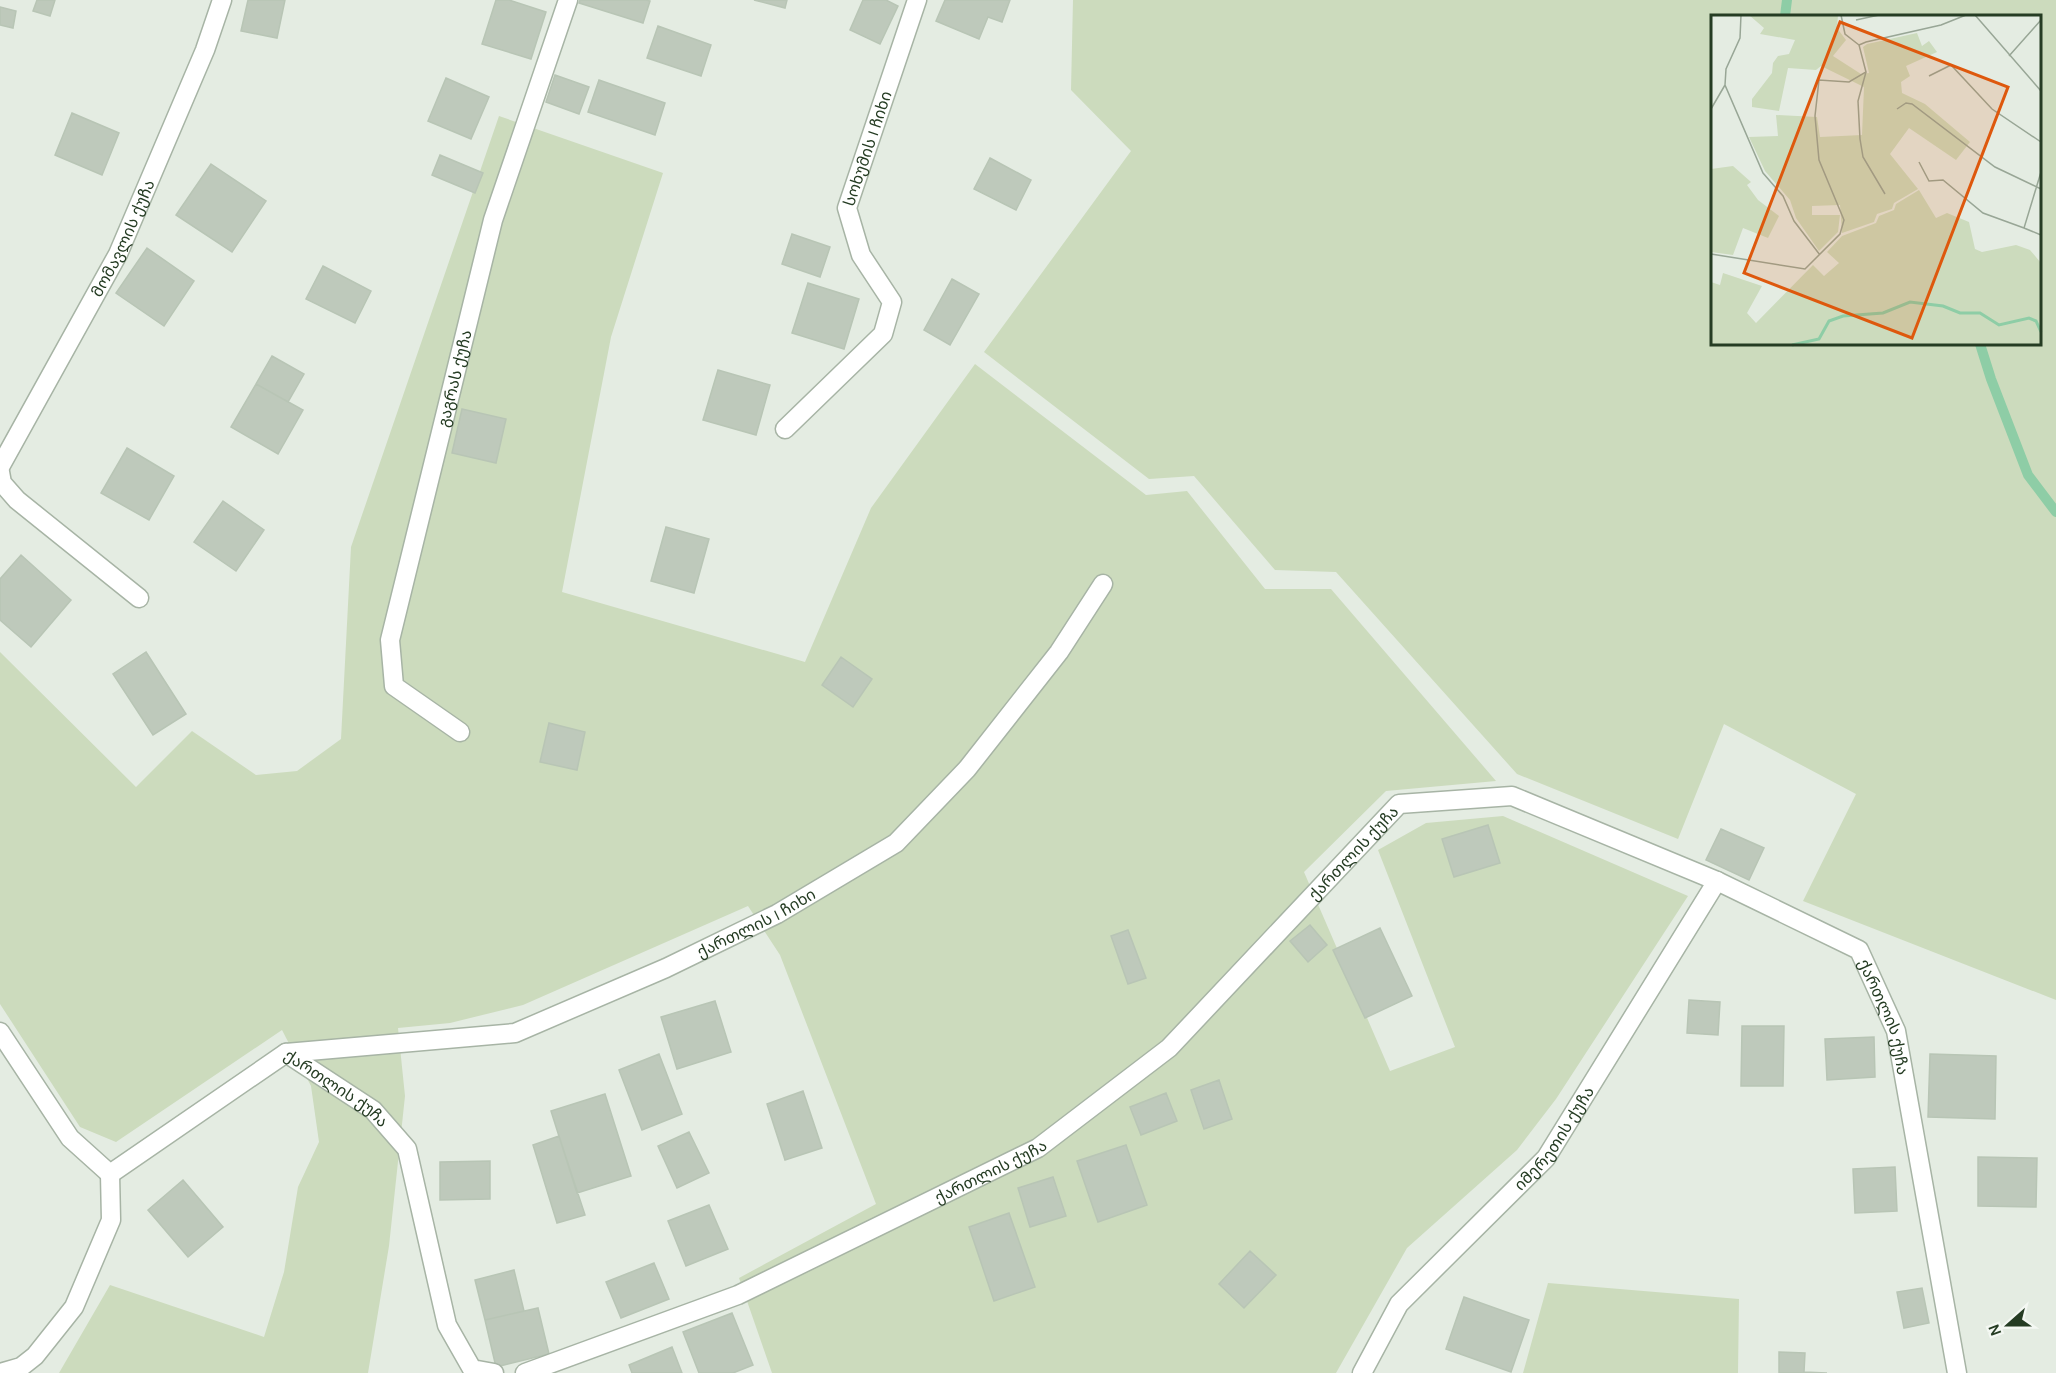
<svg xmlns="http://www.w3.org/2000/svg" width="2056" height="1373" viewBox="0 0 2056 1373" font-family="Karla,'Noto Sans Georgian',sans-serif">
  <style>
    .green { fill: #ccdbbd; fill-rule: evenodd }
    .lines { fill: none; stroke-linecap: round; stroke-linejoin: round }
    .stream { stroke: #8ecda6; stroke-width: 10 }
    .building { fill: #bec9bb; stroke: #b8c5b5; stroke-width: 1.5 }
    .minor-casing { stroke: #a7b4a5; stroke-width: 21 }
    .minor { stroke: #fff; stroke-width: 18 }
    .labels { text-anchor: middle; stroke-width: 4.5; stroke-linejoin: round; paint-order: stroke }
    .street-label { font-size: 16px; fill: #253c23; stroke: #f4f8f3 }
    .inset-river { fill: none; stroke: #8ecda6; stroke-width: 3 }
    .inset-road { fill: none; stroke: #98a696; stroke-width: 1.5 }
    .view { fill: #de580d; fill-opacity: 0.15; stroke: #de580d; stroke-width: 3 }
    .inset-edge { fill: none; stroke: #253c23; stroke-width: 3 }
  </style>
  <rect width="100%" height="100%" fill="#e4ece2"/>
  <path class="green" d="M 1073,0 L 2056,0 L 2056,1000 L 1803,901 L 1856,794 L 1724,724 L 1678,839 L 1517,774 L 1336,572 L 1275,570 L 1194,476 L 1149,479 L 984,352 L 1131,151 L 1071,90 ZM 1712,16 L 2040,16 L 2040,344 L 1712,344 Z
    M 499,116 L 663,173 L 611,337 L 562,592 L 805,662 L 871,508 L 975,364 L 1146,495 L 1187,491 L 1265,589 L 1331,589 L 1496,781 L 1386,791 L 1304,872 L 1390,1071 L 1455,1047 L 1378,850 L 1426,823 L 1503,816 L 1688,896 L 1556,1099 L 1517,1150 L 1407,1248 L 1336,1373 L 772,1373 L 739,1278 L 876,1204 L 780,955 L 748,906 L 523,1005 L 450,1023 L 398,1028 L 405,1096 L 389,1246 L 368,1373 L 59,1373 L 110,1285 L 264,1337 L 284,1272 L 298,1187 L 319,1142 L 311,1086 L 282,1030 L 116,1142 L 80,1127 L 0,1004 L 0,652 L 136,787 L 192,731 L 256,775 L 297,771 L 341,739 L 351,547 Z
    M 1548,1283 L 1739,1299 L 1738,1373 L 1523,1373 Z"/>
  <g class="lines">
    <path class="stream" d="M 1785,16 L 1787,0
      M 1980,344 L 1991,379 L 2028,475 L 2056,512"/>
  </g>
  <path class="building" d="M 37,0 L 55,0 L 50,16 L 33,11 Z
    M 248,0 L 285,0 L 277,38 L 241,31 Z
    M 496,0 L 509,0 L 546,12 L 531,59 L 482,44 Z
    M 580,0 L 646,0 L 650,1 L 643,23 L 579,3 Z
    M 754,0 L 787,0 L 785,8 Z
    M 863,0 L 886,0 L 898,6 L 880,44 L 850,30 Z
    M 945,0 L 1010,0 L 1002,22 L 988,17 L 979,39 L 936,21 Z
    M 0,7 L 16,11 L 13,28 L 0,25 Z
    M 658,26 L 711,45 L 701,76 L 647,58 Z
    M 555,75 L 589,87 L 579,114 L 546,102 Z
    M 446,78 L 489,97 L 471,139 L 428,121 Z
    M 599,80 L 665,103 L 655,135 L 588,112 Z
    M 72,113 L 119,133 L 102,175 L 55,155 Z
    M 440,155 L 483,173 L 475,193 L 432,175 Z
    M 990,158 L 1031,180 L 1016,210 L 974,189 Z
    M 211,164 L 266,201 L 232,252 L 176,215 Z
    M 792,234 L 830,247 L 820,277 L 782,264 Z
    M 147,248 L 194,281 L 164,326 L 116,293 Z
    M 323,266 L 371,291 L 355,323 L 306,299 Z
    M 952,279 L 979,294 L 950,345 L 924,330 Z
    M 808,283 L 859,299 L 844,349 L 792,333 Z
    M 272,356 L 304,374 L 288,402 L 256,384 Z
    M 718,370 L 770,385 L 756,435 L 703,420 Z
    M 256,384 L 303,410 L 278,454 L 231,427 Z
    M 462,409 L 506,419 L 496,463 L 452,453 Z
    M 127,448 L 174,476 L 149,520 L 101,493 Z
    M 223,501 L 264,530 L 236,571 L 194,542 Z
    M 666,527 L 709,539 L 694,593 L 651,581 Z
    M 21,555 L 71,600 L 31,647 L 0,620 L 0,579 Z
    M 146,652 L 186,714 L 153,735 L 113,674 Z
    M 841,657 L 872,679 L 853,707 L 822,685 Z
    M 549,723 L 585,732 L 577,770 L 540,762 Z
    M 1488,825 L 1500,863 L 1454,877 L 1442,839 Z
    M 1721,829 L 1764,848 L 1749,880 L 1706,860 Z
    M 1310,925 L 1327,945 L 1308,962 L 1290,941 Z
    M 1380,928 L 1412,996 L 1365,1018 L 1333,950 Z
    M 1128,930 L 1146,978 L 1128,984 L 1111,936 Z
    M 1689,1000 L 1720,1002 L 1718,1035 L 1687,1033 Z
    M 715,1001 L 731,1052 L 677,1069 L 661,1017 Z
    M 1742,1026 L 1784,1026 L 1783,1086 L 1741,1086 Z
    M 1874,1037 L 1875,1077 L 1827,1080 L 1825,1039 Z
    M 659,1054 L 682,1114 L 642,1130 L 619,1070 Z
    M 1930,1054 L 1996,1056 L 1995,1119 L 1928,1117 Z
    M 1219,1080 L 1232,1119 L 1204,1129 L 1191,1090 Z
    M 803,1091 L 822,1148 L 785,1160 L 767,1104 Z
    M 1166,1093 L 1177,1121 L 1141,1135 L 1130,1107 Z
    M 605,1094 L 631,1176 L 577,1193 L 551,1111 Z
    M 689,1132 L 709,1173 L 677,1188 L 658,1146 Z
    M 559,1136 L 585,1215 L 557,1223 L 533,1145 Z
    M 1126,1145 L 1147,1205 L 1098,1222 L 1077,1161 Z
    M 1978,1157 L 2037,1158 L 2036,1207 L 1978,1206 Z
    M 490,1161 L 490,1199 L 440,1200 L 440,1162 Z
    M 1895,1167 L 1897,1211 L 1855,1213 L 1853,1169 Z
    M 1053,1177 L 1066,1216 L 1030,1227 L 1018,1188 Z
    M 183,1180 L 223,1227 L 188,1257 L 148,1210 Z
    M 709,1205 L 728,1249 L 686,1266 L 668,1221 Z
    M 1009,1213 L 1035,1287 L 994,1301 L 969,1227 Z
    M 1250,1251 L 1276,1275 L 1244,1308 L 1219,1284 Z
    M 654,1263 L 669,1299 L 621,1318 L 606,1282 Z
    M 514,1270 L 524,1311 L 485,1320 L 475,1280 Z
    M 1922,1288 L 1929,1323 L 1904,1328 L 1897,1292 Z
    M 1464,1297 L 1529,1320 L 1511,1372 L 1446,1349 Z
    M 538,1308 L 549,1354 L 496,1367 L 485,1320 Z
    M 732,1313 L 753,1365 L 733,1373 L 699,1373 L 683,1332 Z
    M 672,1347 L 682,1373 L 632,1373 L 629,1365 Z
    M 1779,1352 L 1805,1353 L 1804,1372 L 1827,1373 L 1779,1373 Z"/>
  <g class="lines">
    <g class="minor-casing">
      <g id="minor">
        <path id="s1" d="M 785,429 L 883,334 L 892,302 L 861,255 L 847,208 L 917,0"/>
        <path id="s2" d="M 0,467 L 118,254 L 205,50 L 222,0"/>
        <path d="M 0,472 L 2,483 L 17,500 L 139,598"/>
        <path id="s3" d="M 460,732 L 394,686 L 390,640 L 493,220 L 568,0"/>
        <path id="s4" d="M 0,1032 L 70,1138 L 110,1174 L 286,1053 L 373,1110 L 407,1149 L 447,1325 L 472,1369 L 494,1373"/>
        <path id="s5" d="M 286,1053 L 515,1033 L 666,968 L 777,914 L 896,843 L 967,769 L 1059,652 L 1103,584"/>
        <path d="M 0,1373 L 21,1367 L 35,1356 L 74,1307 L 111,1220 L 110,1174"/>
        <path id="s6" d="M 525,1373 L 738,1295 L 1038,1148 L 1169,1048 L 1399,804 L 1512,796 L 1717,881 L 1859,950 L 1896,1031 L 1957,1373"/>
        <path id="s7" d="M 1362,1373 L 1399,1304 L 1546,1158 L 1717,881"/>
      </g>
    </g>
    <use href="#minor" class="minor"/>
  </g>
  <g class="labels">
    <g class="street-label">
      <text dy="6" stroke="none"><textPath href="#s1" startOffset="338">სოხუმის I ჩიხი</textPath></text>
      <text dy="6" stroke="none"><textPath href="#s2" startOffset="260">მომავლის ქუჩა</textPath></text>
      <text dy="6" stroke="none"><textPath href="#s3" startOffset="396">გაგრას ქუჩა</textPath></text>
      <text dy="6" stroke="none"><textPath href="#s6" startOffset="994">ქართლის ქუჩა</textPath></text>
      <text dy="6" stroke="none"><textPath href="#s5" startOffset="495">ქართლის I ჩიხი</textPath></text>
      <text dy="6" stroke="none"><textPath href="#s6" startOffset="1626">ქართლის ქუჩა</textPath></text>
      <text dy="6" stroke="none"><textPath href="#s4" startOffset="456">ქართლის ქუჩა</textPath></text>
      <text dy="6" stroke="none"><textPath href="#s7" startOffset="306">იმერეთის ქუჩა</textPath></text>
      <text dy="6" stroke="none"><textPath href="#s6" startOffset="508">ქართლის ქუჩა</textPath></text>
    </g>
  </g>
  <g transform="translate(1711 15)">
    <rect width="330" height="330" fill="#e4ece2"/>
    <path d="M 38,0 L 127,0 L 126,13 L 135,25 L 122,41 L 150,59 L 158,58 L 152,32 L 156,29 L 206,18 L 211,31 L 218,26 L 226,37 L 195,51 L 199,61 L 190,67 L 191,78 L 214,89 L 259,127 L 245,145 L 198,113 L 179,139 L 207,174 L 183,188 L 181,194 L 166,199 L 163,207 L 131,218 L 129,190 L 101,191 L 101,200 L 129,200 L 127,217 L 108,236 L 85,203 L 79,185 L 54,156 L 38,122 L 67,121 L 65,100 L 106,102 L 109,122 L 151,120 L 153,72 L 110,51 L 105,55 L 77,53 L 68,96 L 41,92 L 41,84 L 61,58 L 62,48 L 67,41 L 78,39 L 84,25 L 49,19 L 53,13 ZM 22,151 L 40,167 L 36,170 L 47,185 L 68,201 L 57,223 L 32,213 L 22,240 L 0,237 L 0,154 ZM 208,175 L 225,203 L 236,198 L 258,207 L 264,234 L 271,237 L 305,230 L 319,235 L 330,248 L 330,330 L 0,330 L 0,267 L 9,270 L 12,258 L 51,271 L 36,298 L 45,308 L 102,250 L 113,261 L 128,248 L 116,237 L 131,221 L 165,208 L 168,201 L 183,195 L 185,189 Z" fill="#ccdbbd"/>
    <path class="inset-river" d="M 81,330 L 108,324 L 118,306 L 132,301 L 172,298 L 199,287 L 232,291 L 249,298 L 269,298 L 288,310 L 318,303 L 325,306 L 330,317"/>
    <path class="inset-road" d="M 30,0 L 29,23 L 15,54 L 14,70 L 52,158 L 72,181 L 83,206 L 109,240M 130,0 L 134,19 L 148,30M 264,0 L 330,76M 145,5 L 168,0M 298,41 L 330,5M 155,57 L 147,86 L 149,124 L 152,142 L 174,179M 218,61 L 240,50 L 281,94 L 330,127M 0,94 L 14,70M 186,94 L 195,88 L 201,89 L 284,152 L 330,174M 208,147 L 218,166 L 232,165 L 272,198 L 313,213M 330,157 L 313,213 L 330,220M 0,239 L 94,254 L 129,219 L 133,205 L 108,145 L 104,101 L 108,65 L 138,67 L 155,57 L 148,30 L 155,27 L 230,10 L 255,0"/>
    <path class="view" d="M 129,7 L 297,72 L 201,323 L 33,258 Z"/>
    <rect width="330" height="330" class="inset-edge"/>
  </g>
  <g transform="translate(2008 1325) rotate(249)" stroke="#f4f8f3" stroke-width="4.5" paint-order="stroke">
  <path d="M0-4.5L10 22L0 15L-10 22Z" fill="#253c23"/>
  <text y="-9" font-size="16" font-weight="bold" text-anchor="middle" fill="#253c23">N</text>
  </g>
</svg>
